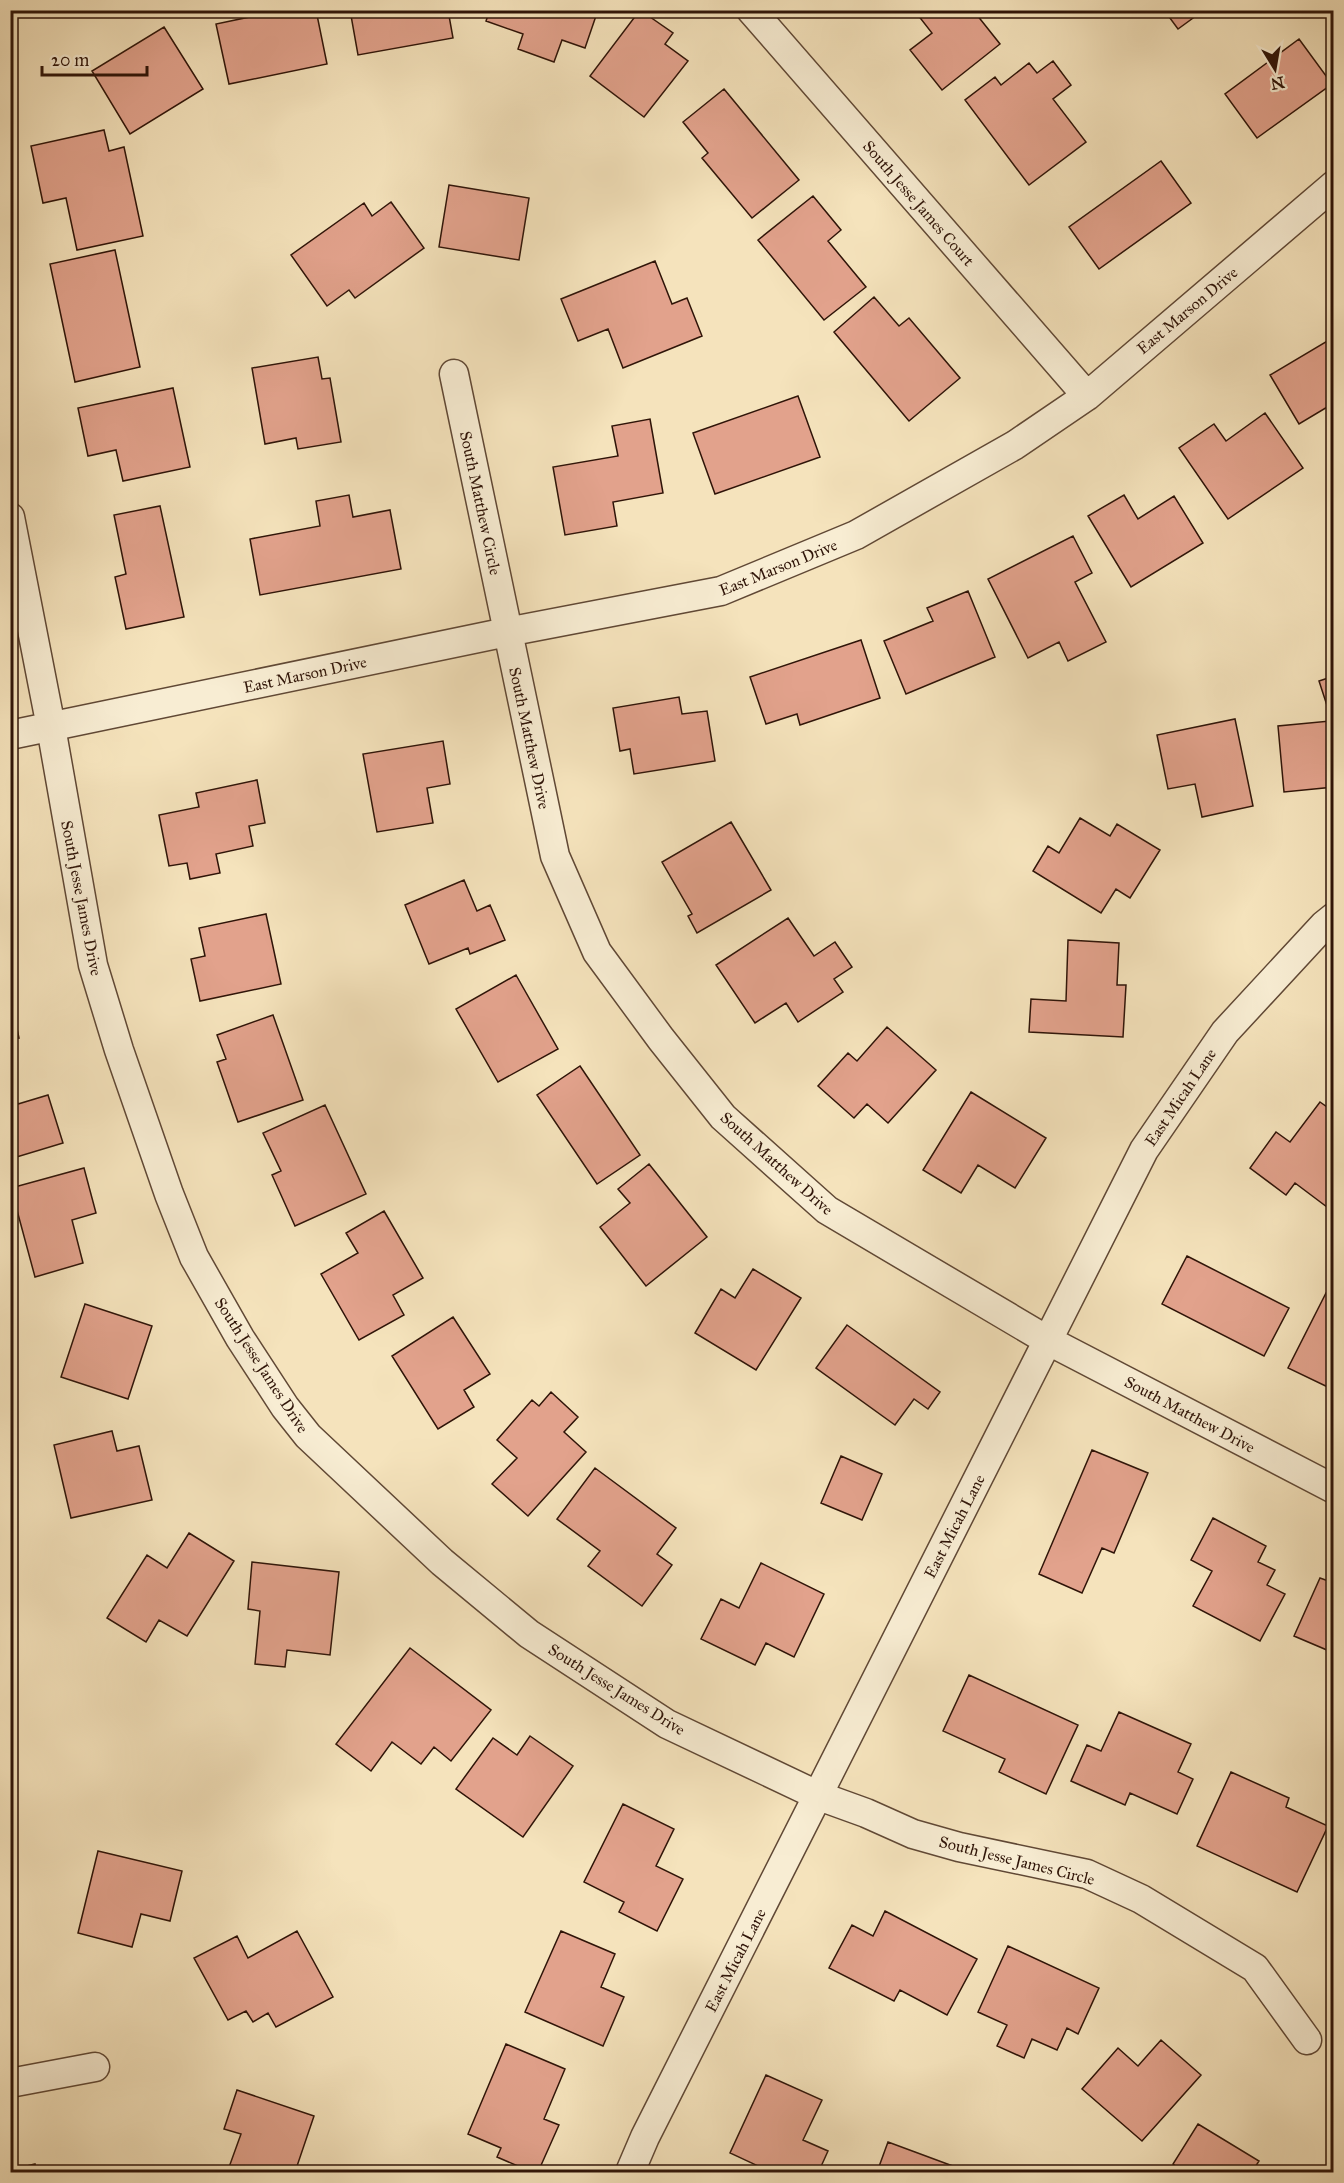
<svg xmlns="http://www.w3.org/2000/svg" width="1344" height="2183" viewBox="0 0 1344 2183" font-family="'IM FELL Great Primer',serif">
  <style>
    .building { fill: #e2a28c; stroke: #2f1408; stroke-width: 1.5 }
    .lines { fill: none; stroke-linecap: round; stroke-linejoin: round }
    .minor-casing { stroke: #604835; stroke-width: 31 }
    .minor { stroke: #f8edd3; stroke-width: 28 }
    .labels { text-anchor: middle; stroke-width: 4.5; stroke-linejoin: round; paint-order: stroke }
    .street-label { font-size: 16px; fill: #2f1408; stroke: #f8edd3 }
  </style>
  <rect width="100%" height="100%" fill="#f5e3bc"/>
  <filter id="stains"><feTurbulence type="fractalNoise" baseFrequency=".00333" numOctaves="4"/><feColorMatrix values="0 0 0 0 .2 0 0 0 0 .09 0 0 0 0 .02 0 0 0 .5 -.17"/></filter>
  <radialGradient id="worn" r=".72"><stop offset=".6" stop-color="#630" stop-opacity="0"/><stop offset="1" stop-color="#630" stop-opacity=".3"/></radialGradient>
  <path class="building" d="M 258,10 L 316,10 L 327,64 L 229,84 L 216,24 L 259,15 Z
    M 350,10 L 448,10 L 453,38 L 358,55 Z
    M 490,10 L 598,10 L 585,48 L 562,40 L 554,62 L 518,49 L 523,34 L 486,21 Z
    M 640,10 L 673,33 L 665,44 L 688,61 L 644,117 L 590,76 Z
    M 914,10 L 973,10 L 1000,44 L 942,90 L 910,50 L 932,33 Z
    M 1164,10 L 1204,10 L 1178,29 Z
    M 164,27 L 203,89 L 130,134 L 92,71 Z
    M 1299,39 L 1332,84 L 1257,138 L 1225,94 Z
    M 1053,61 L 1071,85 L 1053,99 L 1086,142 L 1029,185 L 965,100 L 995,77 L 1001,85 L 1029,63 L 1037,73 Z
    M 724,89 L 799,180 L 752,218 L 702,158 L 708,153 L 683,122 Z
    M 104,130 L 109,151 L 124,147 L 143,236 L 77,250 L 66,198 L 43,203 L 31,146 Z
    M 1161,161 L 1191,203 L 1099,269 L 1069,227 Z
    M 449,185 L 529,198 L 519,260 L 439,247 Z
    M 813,196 L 841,230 L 828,241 L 866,287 L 824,320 L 758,240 Z
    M 391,202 L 424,248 L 355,298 L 349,290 L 327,306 L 291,255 L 364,203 L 372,216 Z
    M 115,250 L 140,367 L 75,382 L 50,264 Z
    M 655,261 L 672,304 L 687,298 L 702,336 L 623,368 L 608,329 L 578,341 L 561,299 Z
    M 874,297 L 899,326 L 909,318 L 960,378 L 909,421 L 834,332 Z
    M 1334,337 L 1334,403 L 1299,424 L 1270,375 Z
    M 318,357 L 322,379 L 330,378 L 341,442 L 298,449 L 296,438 L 265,444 L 252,368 Z
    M 173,388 L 190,467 L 123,481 L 116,450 L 88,456 L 78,408 Z
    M 798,396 L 820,457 L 715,494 L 693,433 Z
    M 1265,413 L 1303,468 L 1228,519 L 1179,448 L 1214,424 L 1226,441 Z
    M 650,419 L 663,493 L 613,502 L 617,526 L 565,535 L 553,467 L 618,456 L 612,426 Z
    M 349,495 L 353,517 L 390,510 L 401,569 L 260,595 L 250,539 L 320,526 L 316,501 Z
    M 1124,495 L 1138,519 L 1174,496 L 1203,543 L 1131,587 L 1088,516 Z
    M 160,506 L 184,617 L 126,629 L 115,577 L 126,574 L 114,515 Z
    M 1073,536 L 1092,573 L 1075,582 L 1106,642 L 1068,661 L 1059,642 L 1028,658 L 988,579 Z
    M 968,591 L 995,657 L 906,694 L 884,641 L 933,621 L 927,608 Z
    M 861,640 L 880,698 L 800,725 L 797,714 L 766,724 L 750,677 Z
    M 1334,676 L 1334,727 L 1319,681 Z
    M 679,697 L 682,714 L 707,711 L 715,761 L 634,774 L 630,749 L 620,751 L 613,708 Z
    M 1235,719 L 1253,806 L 1202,817 L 1195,784 L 1168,789 L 1157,735 Z
    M 1330,721 L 1334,749 L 1334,787 L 1284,792 L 1278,726 Z
    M 443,741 L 450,784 L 427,788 L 433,823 L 377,832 L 363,754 Z
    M 257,780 L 265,823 L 249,826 L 253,846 L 216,854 L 220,873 L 190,879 L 187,863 L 169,866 L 159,815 L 199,807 L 196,793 Z
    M 1080,818 L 1110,836 L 1117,824 L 1160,850 L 1130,898 L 1116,889 L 1101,913 L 1033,871 L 1048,846 L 1059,853 Z
    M 731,822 L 771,890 L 697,933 L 688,916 L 692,914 L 662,862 Z
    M 464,880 L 477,911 L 490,905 L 505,940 L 470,954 L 468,948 L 429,964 L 405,905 Z
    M 266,914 L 281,984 L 200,1001 L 191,959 L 205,956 L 199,928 Z
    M 788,918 L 814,956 L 835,942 L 852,967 L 834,979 L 843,992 L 798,1022 L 786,1003 L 755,1023 L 716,965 Z
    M 1068,940 L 1119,943 L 1117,985 L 1126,985 L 1123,1037 L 1029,1032 L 1031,999 L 1066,1001 Z
    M 516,975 L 558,1049 L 498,1082 L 456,1009 Z
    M 10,995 L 19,1038 L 10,1039 Z
    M 273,1015 L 303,1100 L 238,1122 L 217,1062 L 226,1059 L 217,1035 Z
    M 887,1027 L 936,1070 L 888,1123 L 867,1104 L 854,1118 L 818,1086 L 848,1053 L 857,1061 Z
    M 580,1066 L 640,1155 L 597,1184 L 537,1095 Z
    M 10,1081 L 18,1104 L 48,1095 L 63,1143 L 10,1159 Z
    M 971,1092 L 1046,1138 L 1015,1188 L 978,1165 L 961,1193 L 923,1170 Z
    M 1320,1102 L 1334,1112 L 1334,1198 L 1327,1207 L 1295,1183 L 1286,1195 L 1250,1168 L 1276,1132 L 1290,1142 Z
    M 325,1105 L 366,1194 L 295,1226 L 272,1175 L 281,1171 L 263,1133 Z
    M 649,1164 L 707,1237 L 646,1286 L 600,1227 L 630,1203 L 618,1189 Z
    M 84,1168 L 96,1213 L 72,1220 L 83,1263 L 35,1277 L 11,1188 Z
    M 384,1211 L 423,1278 L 393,1295 L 404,1315 L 359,1340 L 321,1274 L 358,1253 L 346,1233 Z
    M 1187,1256 L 1289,1308 L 1264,1356 L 1162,1304 Z
    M 753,1269 L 801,1298 L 756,1370 L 695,1333 L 721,1289 L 735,1298 Z
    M 1326,1293 L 1334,1297 L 1334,1390 L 1288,1368 Z
    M 85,1304 L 152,1326 L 128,1399 L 61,1377 Z
    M 453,1317 L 490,1374 L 464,1390 L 474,1407 L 438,1429 L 392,1356 Z
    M 847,1325 L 940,1392 L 928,1409 L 914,1399 L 895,1425 L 816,1368 Z
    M 551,1392 L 578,1417 L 564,1432 L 586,1452 L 528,1516 L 492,1484 L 517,1458 L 497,1440 L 532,1400 L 539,1406 Z
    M 112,1431 L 117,1451 L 139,1446 L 152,1500 L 71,1518 L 54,1445 Z
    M 1092,1450 L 1148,1473 L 1114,1553 L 1102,1548 L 1082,1593 L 1039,1574 Z
    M 841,1456 L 882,1474 L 862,1520 L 821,1503 Z
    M 595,1468 L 676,1528 L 657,1554 L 672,1565 L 642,1606 L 588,1566 L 600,1551 L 557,1519 Z
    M 1213,1518 L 1266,1546 L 1258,1562 L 1275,1570 L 1267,1585 L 1285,1594 L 1260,1641 L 1193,1606 L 1212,1571 L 1191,1560 Z
    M 189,1533 L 234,1561 L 187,1636 L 159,1620 L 146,1642 L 107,1618 L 147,1555 L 167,1568 Z
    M 252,1562 L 339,1572 L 330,1655 L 287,1650 L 285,1667 L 255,1664 L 260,1611 L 248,1609 Z
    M 761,1563 L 824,1594 L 794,1657 L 766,1643 L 755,1665 L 701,1639 L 721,1599 L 739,1608 Z
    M 1320,1578 L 1334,1583 L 1334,1653 L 1294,1636 Z
    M 410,1648 L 491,1710 L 451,1761 L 434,1747 L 421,1764 L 392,1742 L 371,1771 L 336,1744 Z
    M 969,1675 L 1078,1725 L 1046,1794 L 999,1772 L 1005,1759 L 943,1731 Z
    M 1119,1712 L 1191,1744 L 1178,1772 L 1193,1779 L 1177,1814 L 1130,1793 L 1125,1805 L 1071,1781 L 1087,1745 L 1101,1751 Z
    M 530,1736 L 573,1766 L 523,1837 L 456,1789 L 493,1738 L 517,1755 Z
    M 1231,1772 L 1289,1798 L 1286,1807 L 1328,1826 L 1297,1892 L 1197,1846 Z
    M 623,1804 L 674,1829 L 656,1866 L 683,1879 L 657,1931 L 619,1912 L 624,1902 L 584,1882 Z
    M 98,1851 L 182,1871 L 170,1921 L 141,1914 L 132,1947 L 78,1933 Z
    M 1334,1874 L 1334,1891 L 1327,1888 Z
    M 885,1911 L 977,1959 L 947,2015 L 900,1990 L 894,2001 L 829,1968 L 852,1925 L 873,1936 Z
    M 297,1931 L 333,1997 L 276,2027 L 268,2013 L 253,2022 L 246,2011 L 228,2020 L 194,1958 L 237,1936 L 248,1958 Z
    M 561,1931 L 615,1954 L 601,1987 L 624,1997 L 603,2046 L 525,2012 Z
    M 1008,1946 L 1099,1988 L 1078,2034 L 1067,2028 L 1057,2050 L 1032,2039 L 1024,2058 L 997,2046 L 1007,2025 L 978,2012 Z
    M 1161,2040 L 1201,2075 L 1142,2141 L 1082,2089 L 1118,2048 L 1138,2066 Z
    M 506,2044 L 565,2069 L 544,2119 L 559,2125 L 538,2172 L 532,2172 L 497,2157 L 501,2148 L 468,2134 Z
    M 766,2075 L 822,2100 L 803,2140 L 828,2151 L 819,2171 L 823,2172 L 771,2172 L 730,2153 Z
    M 237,2090 L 314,2116 L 295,2172 L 234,2172 L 228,2170 L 241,2134 L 224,2129 Z
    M 1198,2124 L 1259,2161 L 1252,2172 L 1184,2172 L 1173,2164 Z
    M 888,2142 L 969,2172 L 877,2172 Z
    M 35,2164 L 37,2172 L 10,2172 L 10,2170 Z"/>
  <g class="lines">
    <g class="minor-casing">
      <path id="minor" d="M 751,10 L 1087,396
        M 454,374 L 555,856 L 597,952 L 661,1039 L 723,1117 L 827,1210 L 1047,1340 L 1334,1489
        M 10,517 L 51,727 L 93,965 L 119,1050 L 169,1194 L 194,1257 L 240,1338 L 285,1407 L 308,1436 L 442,1562 L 529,1634 L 667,1724 L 819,1796 L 866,1813 L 913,1834 L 959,1847 L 1087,1874 L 1141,1899 L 1255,1968 L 1307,2040
        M 10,735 L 507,632 L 721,591 L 856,535 L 1015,445 L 1087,396 L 1334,185
        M 10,2083 L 95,2067
        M 630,2172 L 645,2137 L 1144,1150 L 1225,1032 L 1324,925 L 1334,917"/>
    </g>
    <use href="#minor" class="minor"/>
  </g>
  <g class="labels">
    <g class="street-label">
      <text transform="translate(919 203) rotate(49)" y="6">South Jesse James Court</text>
      <text transform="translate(1187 310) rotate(-40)" y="6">East Marson Drive</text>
      <text transform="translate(481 503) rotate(78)" y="6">South Matthew Circle</text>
      <text transform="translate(778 567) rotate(-22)" y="6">East Marson Drive</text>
      <text transform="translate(305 674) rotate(-12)" y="6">East Marson Drive</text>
      <text transform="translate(530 738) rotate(78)" y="6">South Matthew Drive</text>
      <text transform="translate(82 898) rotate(79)" y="6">South Jesse James Drive</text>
      <text transform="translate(1180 1097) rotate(-56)" y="6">East Micah Lane</text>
      <text transform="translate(777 1163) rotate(42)" y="6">South Matthew Drive</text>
      <text transform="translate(262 1365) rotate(57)" y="6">South Jesse James Drive</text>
      <text transform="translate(1190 1414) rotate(28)" y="6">South Matthew Drive</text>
      <text transform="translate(954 1526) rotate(-63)" y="6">East Micah Lane</text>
      <text transform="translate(617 1689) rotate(32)" y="6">South Jesse James Drive</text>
      <text transform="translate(1017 1860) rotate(14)" y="6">South Jesse James Circle</text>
      <text transform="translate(735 1960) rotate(-63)" y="6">East Micah Lane</text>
    </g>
  </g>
  <rect width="1344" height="2183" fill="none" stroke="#f5e3bc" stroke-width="36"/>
  <rect x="12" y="12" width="1320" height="2159" fill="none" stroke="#2f1408" stroke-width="3"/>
  <rect x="18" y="18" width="1308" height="2147" fill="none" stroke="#2f1408" stroke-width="1.5"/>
  <g transform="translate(1275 69) rotate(169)" stroke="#f8edd3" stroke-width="4.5" paint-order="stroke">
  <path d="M0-4.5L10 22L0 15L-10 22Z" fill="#2f1408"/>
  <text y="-9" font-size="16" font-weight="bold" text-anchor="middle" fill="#2f1408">N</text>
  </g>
  <path d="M42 66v9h105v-9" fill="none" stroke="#2f1408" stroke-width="3"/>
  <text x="51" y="66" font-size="18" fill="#2f1408" stroke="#f8edd3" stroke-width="4.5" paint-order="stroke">20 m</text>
  <rect width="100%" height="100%" filter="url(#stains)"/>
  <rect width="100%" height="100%" fill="url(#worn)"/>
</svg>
